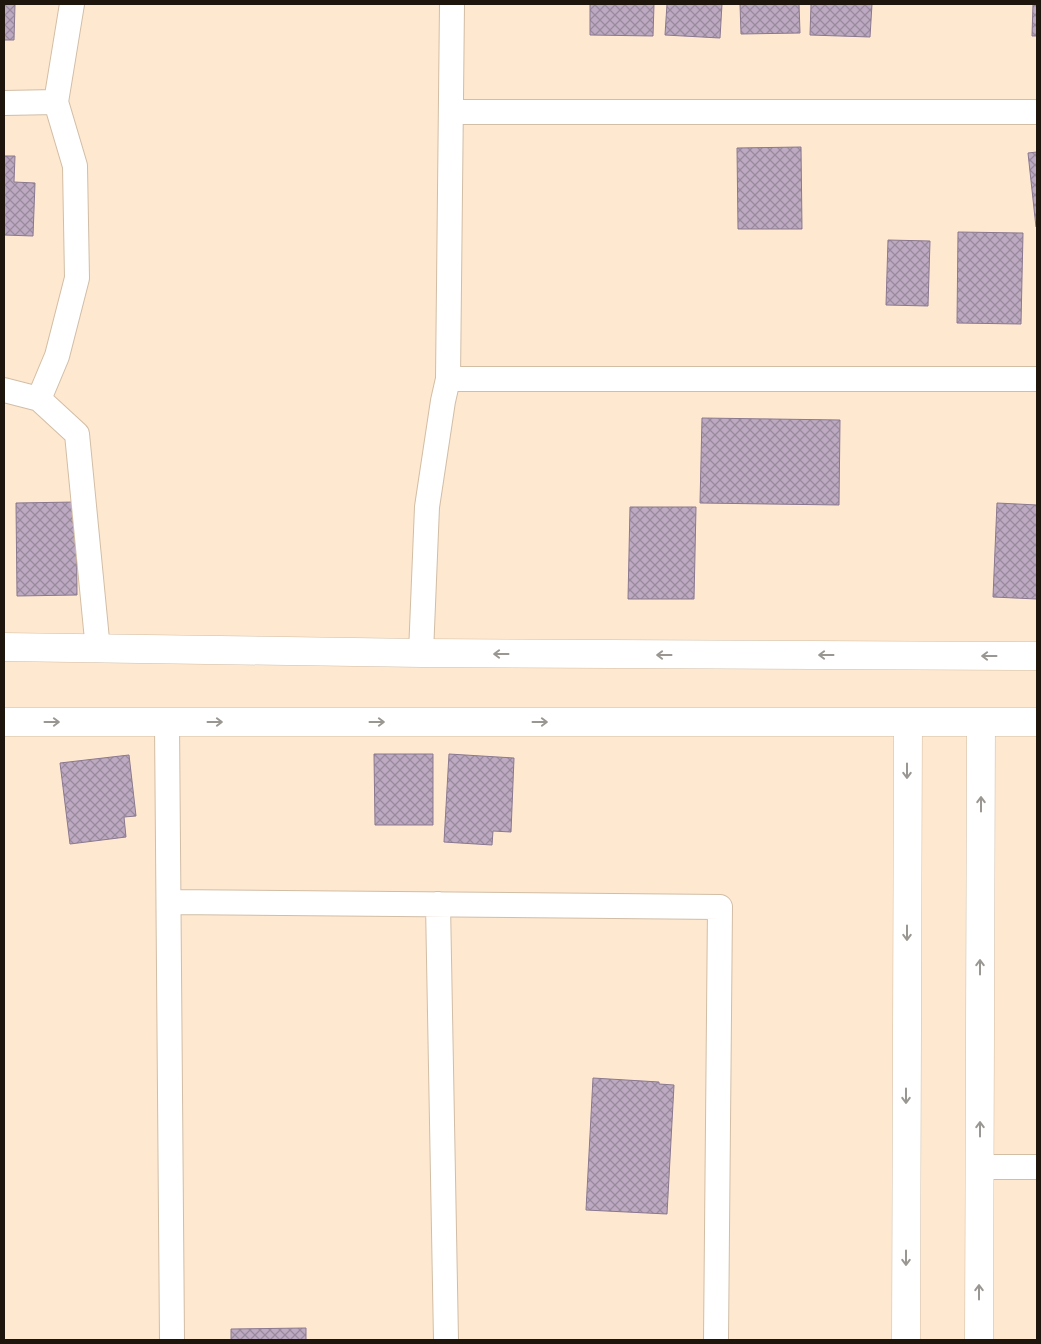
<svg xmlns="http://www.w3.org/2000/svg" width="1041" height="1344" viewBox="0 0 1041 1344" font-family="'Roboto Condensed',sans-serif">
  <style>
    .building { fill: url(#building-cross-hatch); stroke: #8a788f }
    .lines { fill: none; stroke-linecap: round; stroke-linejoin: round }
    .minor-casing { stroke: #d2bda5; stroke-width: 26 }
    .tertiary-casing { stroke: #d2bda5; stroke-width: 29 }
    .minor { stroke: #fff; stroke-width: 24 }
    .tertiary { stroke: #fff; stroke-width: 28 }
    .oneway { stroke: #9a9692 }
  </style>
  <defs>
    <pattern id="building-cross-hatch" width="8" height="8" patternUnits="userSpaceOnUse" patternTransform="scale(1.25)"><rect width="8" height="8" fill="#bdaac2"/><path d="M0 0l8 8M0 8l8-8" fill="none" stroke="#99899c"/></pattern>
  </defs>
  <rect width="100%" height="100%" fill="#fee8d0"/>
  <path class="building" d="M 4,4 L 15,4 L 14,40 L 4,40 Z
    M 590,4 L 654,4 L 653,36 L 590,35 Z
    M 667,4 L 722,4 L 720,38 L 665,35 Z
    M 740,4 L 799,4 L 800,33 L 741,34 Z
    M 811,4 L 872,4 L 870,37 L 810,35 Z
    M 1033,4 L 1037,4 L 1037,36 L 1032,36 Z
    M 801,147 L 802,229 L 738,229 L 737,148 Z
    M 1037,152 L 1037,227 L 1036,227 L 1028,153 Z
    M 4,156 L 15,156 L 14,182 L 35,183 L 33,236 L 4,235 Z
    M 958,232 L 1023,233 L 1021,324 L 957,323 Z
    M 888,240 L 930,241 L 928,306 L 886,305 Z
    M 702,418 L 840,420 L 839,505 L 700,503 Z
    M 76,502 L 77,595 L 17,596 L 16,503 Z
    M 997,503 L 1037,505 L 1037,599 L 993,597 Z
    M 630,507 L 696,507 L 694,599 L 628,599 Z
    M 374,754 L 433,754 L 433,825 L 375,825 Z
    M 449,754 L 514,758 L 511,832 L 493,831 L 492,845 L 444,842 Z
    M 129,755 L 136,816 L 124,817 L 126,837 L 70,844 L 60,763 Z
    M 593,1078 L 659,1082 L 659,1084 L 674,1085 L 667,1214 L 586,1210 Z
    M 306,1328 L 306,1340 L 231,1340 L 231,1329 Z"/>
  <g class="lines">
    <g class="minor-casing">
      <path id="minor" d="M 452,4 L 448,379 L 1037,379
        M 4,103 L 56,102
        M 451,112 L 1037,112
        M 4,390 L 39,399 L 77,434 L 98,650
        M 39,399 L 57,356 L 77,278 L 75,166 L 56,102 L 72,4
        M 421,653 L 427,507 L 443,401 L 448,379
        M 167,722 L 172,1340
        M 169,902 L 720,907 L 716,1340
        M 438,904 L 446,1340
        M 980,1167 L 1037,1167"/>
    </g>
    <g class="tertiary-casing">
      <path id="tertiary" d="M 4,647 L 421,653 L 1037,656
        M 4,722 L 1037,722
        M 906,1340 L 908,722
        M 979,1340 L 981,722"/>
    </g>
    <use href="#minor" class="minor"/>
    <use href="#tertiary" class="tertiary"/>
  </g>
  <defs><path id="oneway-shaft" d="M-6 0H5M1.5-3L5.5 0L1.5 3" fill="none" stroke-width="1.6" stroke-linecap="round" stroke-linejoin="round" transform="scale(1.25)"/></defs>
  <g class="oneway">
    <use href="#oneway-shaft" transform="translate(501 654) rotate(-180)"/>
    <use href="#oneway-shaft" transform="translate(664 655) rotate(-180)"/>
    <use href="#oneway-shaft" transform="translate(826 655) rotate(-180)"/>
    <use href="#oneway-shaft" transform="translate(989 656) rotate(-180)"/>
    <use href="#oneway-shaft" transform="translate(52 722)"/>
    <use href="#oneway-shaft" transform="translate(215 722)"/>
    <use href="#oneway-shaft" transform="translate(377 722)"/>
    <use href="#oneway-shaft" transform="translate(540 722)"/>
    <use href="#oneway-shaft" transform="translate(907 771) rotate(90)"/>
    <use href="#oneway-shaft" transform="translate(981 804) rotate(-90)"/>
    <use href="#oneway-shaft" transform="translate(907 933) rotate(90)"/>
    <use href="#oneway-shaft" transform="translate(980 967) rotate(-90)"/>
    <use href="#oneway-shaft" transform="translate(906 1096) rotate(90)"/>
    <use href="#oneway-shaft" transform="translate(980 1129) rotate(-90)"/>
    <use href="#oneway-shaft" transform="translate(906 1258) rotate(90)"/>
    <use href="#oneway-shaft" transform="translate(979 1292) rotate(-90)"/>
  </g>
  <rect width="1041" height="1344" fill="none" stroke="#1e160d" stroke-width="10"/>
</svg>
